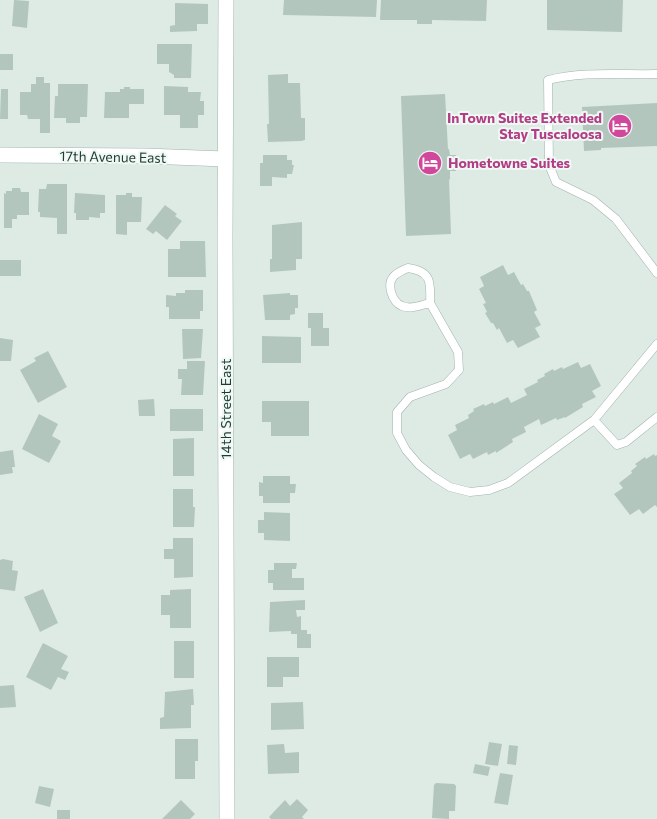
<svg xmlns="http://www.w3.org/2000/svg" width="657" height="819" viewBox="0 0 657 819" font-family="Commissioner,sans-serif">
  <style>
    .building { fill: #b3c6be }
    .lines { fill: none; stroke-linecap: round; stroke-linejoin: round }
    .lane-casing { stroke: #a1b3ac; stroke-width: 9 }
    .street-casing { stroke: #a1b3ac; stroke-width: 16 }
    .lane { stroke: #fff; stroke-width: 8 }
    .street { stroke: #fff; stroke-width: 15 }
    .labels { text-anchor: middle; stroke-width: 4; stroke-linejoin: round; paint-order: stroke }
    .hotel-label { font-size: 14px; font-weight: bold; fill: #b23c85; stroke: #eff8f3; text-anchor: end }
    .street-label { font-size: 14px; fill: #1e3c34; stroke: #eff8f3 }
  </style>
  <rect width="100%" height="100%" fill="#deebe5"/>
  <path class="building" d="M 14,0 L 29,1 L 27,28 L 12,26 Z
    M 284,0 L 377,0 L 376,17 L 283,15 Z
    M 381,0 L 487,0 L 486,21 L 432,20 L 432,24 L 417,24 L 417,20 L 380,20 Z
    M 547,0 L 623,0 L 622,32 L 547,30 Z
    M 175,3 L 208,4 L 208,24 L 197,24 L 197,31 L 170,32 L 170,26 L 175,25 Z
    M 157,44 L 192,44 L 191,78 L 174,78 L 174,75 L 169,72 L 169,64 L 157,64 Z
    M 0,54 L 13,54 L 13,70 L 0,70 Z
    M 288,74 L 288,83 L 300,83 L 301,118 L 305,118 L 305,140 L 301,141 L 268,142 L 267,124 L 269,124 L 268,75 Z
    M 36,77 L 44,77 L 44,83 L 50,83 L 50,133 L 40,133 L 40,119 L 28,119 L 27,115 L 20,115 L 20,92 L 31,92 L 31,84 L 36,84 Z
    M 58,84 L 88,84 L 87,117 L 80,117 L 80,123 L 66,123 L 66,118 L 54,118 L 55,96 L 58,96 Z
    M 164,86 L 188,87 L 188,92 L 201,92 L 200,101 L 204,101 L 204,115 L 198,115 L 198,128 L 180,128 L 180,115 L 164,115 Z
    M 124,87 L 130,87 L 130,89 L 144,89 L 144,104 L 129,104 L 129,118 L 104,118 L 105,92 L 120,92 L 120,89 L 124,89 Z
    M 1,89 L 8,89 L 8,119 L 0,119 Z
    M 445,94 L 448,149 L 449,149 L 450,155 L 456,155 L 456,171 L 450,171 L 450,180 L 449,179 L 451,234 L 406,236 L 401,96 Z
    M 657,103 L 657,146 L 601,148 L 601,150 L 584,151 L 582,107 Z
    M 263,155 L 287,155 L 287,160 L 292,160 L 292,165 L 294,165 L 292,174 L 287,174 L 287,178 L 272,177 L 272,186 L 260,186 L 260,163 L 263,163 Z
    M 47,184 L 67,184 L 67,234 L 57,234 L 57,218 L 40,217 L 40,212 L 38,212 L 39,189 L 46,189 Z
    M 12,188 L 20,188 L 21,192 L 29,192 L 29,215 L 17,215 L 17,219 L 12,219 L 12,228 L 4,228 L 4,193 L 6,194 L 6,191 L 12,191 Z
    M 75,193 L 105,195 L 105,213 L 100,213 L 100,218 L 89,217 L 89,220 L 76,220 L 76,213 L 74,213 Z
    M 126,193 L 132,193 L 132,197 L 142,197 L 141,222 L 127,222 L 127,235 L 116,234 L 116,195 L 126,195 Z
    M 165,205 L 177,214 L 175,216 L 182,221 L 167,240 L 156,231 L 153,234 L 146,229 Z
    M 302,222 L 302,259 L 296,259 L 296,270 L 270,272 L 270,259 L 272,259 L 272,225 Z
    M 180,241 L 205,241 L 206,277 L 168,277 L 168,249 L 180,249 Z
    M 0,260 L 21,260 L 21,276 L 0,276 Z
    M 503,265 L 508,275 L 514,272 L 521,285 L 523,284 L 527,291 L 529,291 L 537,310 L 534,312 L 541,325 L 535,328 L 540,337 L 518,348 L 513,340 L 507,343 L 499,328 L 497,330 L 493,323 L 491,323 L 485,313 L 487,312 L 483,304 L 486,303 L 479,289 L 484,286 L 480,277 Z
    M 185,290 L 203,290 L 203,311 L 200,311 L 200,319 L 169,319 L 169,307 L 166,307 L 166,295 L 176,296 L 176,293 L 185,293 Z
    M 290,293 L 290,295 L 298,295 L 298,308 L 295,308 L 295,314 L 290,315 L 290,320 L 265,320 L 263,295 Z
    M 308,313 L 323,313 L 323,328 L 329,328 L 329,346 L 311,346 L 311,328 L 308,328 Z
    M 182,329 L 203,329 L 201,358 L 183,359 Z
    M 262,336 L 301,337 L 301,363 L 262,363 Z
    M 0,338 L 13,340 L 11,361 L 0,361 Z
    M 48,351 L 67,387 L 38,403 L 20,370 L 36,361 L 34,358 Z
    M 187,361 L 205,361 L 203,395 L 181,395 L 182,379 L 178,379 L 178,369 L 187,369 Z
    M 578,362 L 581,368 L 590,364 L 601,386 L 592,391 L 596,397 L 582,404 L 583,407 L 565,418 L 565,417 L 557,420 L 556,418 L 541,425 L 539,419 L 524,427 L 526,432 L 512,439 L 513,442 L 496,453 L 496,451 L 488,455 L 487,452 L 473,459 L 470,454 L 460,459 L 448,435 L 457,430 L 455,425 L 469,418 L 468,415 L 474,411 L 473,409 L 484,404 L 485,406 L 493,402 L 494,404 L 508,397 L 511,403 L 527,395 L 524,389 L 538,382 L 537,380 L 545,376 L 544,374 L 553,369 L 554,371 L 562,367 L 563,369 Z
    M 154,399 L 155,416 L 139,416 L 138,400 Z
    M 262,401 L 309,401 L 309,436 L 271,436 L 271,422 L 262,422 Z
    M 170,409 L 203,409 L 203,431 L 170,431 Z
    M 39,414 L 58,424 L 52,436 L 61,441 L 49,463 L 22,449 Z
    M 194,438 L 194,476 L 173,476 L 173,439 Z
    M 13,450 L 15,467 L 12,467 L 13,473 L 0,475 L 0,452 Z
    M 654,454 L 655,456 L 657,455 L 657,507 L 655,505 L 643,514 L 639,509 L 630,515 L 614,494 L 623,488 L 619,483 L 632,473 L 631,471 L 637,466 L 635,464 L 645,457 L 646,459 Z
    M 263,476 L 290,476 L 290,484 L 296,484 L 295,493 L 290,493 L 290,503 L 263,503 L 263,496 L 259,496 L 259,482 L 263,483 Z
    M 173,489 L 193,489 L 193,507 L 195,507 L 194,527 L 173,527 Z
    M 264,512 L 290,513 L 290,541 L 264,540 L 264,533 L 258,533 L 258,520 L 264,520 Z
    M 173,538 L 193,538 L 193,577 L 174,578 L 174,559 L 164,559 L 164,549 L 173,549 Z
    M 3,559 L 13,561 L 12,570 L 18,571 L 15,591 L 0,589 L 0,560 Z
    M 274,563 L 297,563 L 296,569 L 292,569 L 292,578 L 304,578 L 304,590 L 273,590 L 273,583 L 268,583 L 268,570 L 274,570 Z
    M 43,589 L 58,623 L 40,632 L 24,597 Z
    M 191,589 L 191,628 L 170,628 L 170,615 L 161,615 L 161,595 L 170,595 L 170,590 Z
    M 305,600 L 305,610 L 296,610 L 297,617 L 301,616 L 301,630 L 307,630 L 307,634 L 311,634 L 311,648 L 297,648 L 297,634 L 291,634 L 291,631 L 269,632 L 270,602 Z
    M 174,641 L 194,641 L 194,678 L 174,678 Z
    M 43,643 L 68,656 L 61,669 L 69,672 L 65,680 L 58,677 L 51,690 L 26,677 Z
    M 267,657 L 299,657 L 299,677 L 283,677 L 283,687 L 267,687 Z
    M 14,685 L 16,707 L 0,708 L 0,686 Z
    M 193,689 L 194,705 L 191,705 L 191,728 L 160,729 L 160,718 L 164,717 L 165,692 Z
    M 303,702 L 304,729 L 271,730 L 271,703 Z
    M 175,739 L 198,739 L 198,761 L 195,761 L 195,779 L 175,779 Z
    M 489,742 L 502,744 L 498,766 L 485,764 Z
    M 284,744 L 285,753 L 299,752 L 299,773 L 268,774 L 267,745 Z
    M 509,745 L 518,746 L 516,765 L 507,764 Z
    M 475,764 L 490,767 L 488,776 L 473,773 Z
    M 500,773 L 513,775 L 508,805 L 494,803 Z
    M 436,783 L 454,784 L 456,786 L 455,811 L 449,811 L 449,819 L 432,818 L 434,785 Z
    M 39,786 L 54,789 L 50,807 L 35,803 Z
    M 297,799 L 308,810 L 302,817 L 304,819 L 271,819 L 269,817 L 285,800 L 290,806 Z
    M 181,800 L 195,814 L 190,819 L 162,819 Z
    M 57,810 L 70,810 L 70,819 L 57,819 Z"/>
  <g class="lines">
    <g class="lane-casing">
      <path id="lane" d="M 657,74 C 621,75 583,71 548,80 L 549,165 L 556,182 L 593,200 L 616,219 L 657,273
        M 408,268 C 431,271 431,282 430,303 C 421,305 411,310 402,306 C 392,302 386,284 394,276 C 398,272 403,270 408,268 Z
        M 430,303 L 458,352 L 459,370 L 446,384 L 410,397 L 397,412 L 397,433 L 406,450 L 419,465 L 434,477 L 450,487 L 470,492 L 489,490 L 508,483 L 594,420 L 657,344
        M 594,420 L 617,445 L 626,442 L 657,417"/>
    </g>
    <g class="street-casing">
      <path id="street" d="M 226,0 L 225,238 L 227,819
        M 0,155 L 146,156 L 225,159"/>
    </g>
    <use href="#lane" class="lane"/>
    <use href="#street" class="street"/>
  </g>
  <defs>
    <g id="hotel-disc" transform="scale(1.25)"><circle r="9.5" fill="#d1479c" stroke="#eff8f3"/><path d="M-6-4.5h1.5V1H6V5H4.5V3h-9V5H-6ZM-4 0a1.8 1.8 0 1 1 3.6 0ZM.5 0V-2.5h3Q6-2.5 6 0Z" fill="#fff"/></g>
  </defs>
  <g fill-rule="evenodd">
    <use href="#hotel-disc" x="620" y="126"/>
    <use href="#hotel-disc" x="430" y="163"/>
  </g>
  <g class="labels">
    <g class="hotel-label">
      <text x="602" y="123">InTown Suites Extended<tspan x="602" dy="16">Stay Tuscaloosa</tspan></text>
      <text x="448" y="168" text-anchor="start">Hometowne Suites</text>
    </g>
    <g class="street-label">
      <text transform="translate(113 157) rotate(1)" y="5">17th Avenue East</text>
      <text transform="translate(226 409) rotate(-90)" y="5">14th Street East</text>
    </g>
  </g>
</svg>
